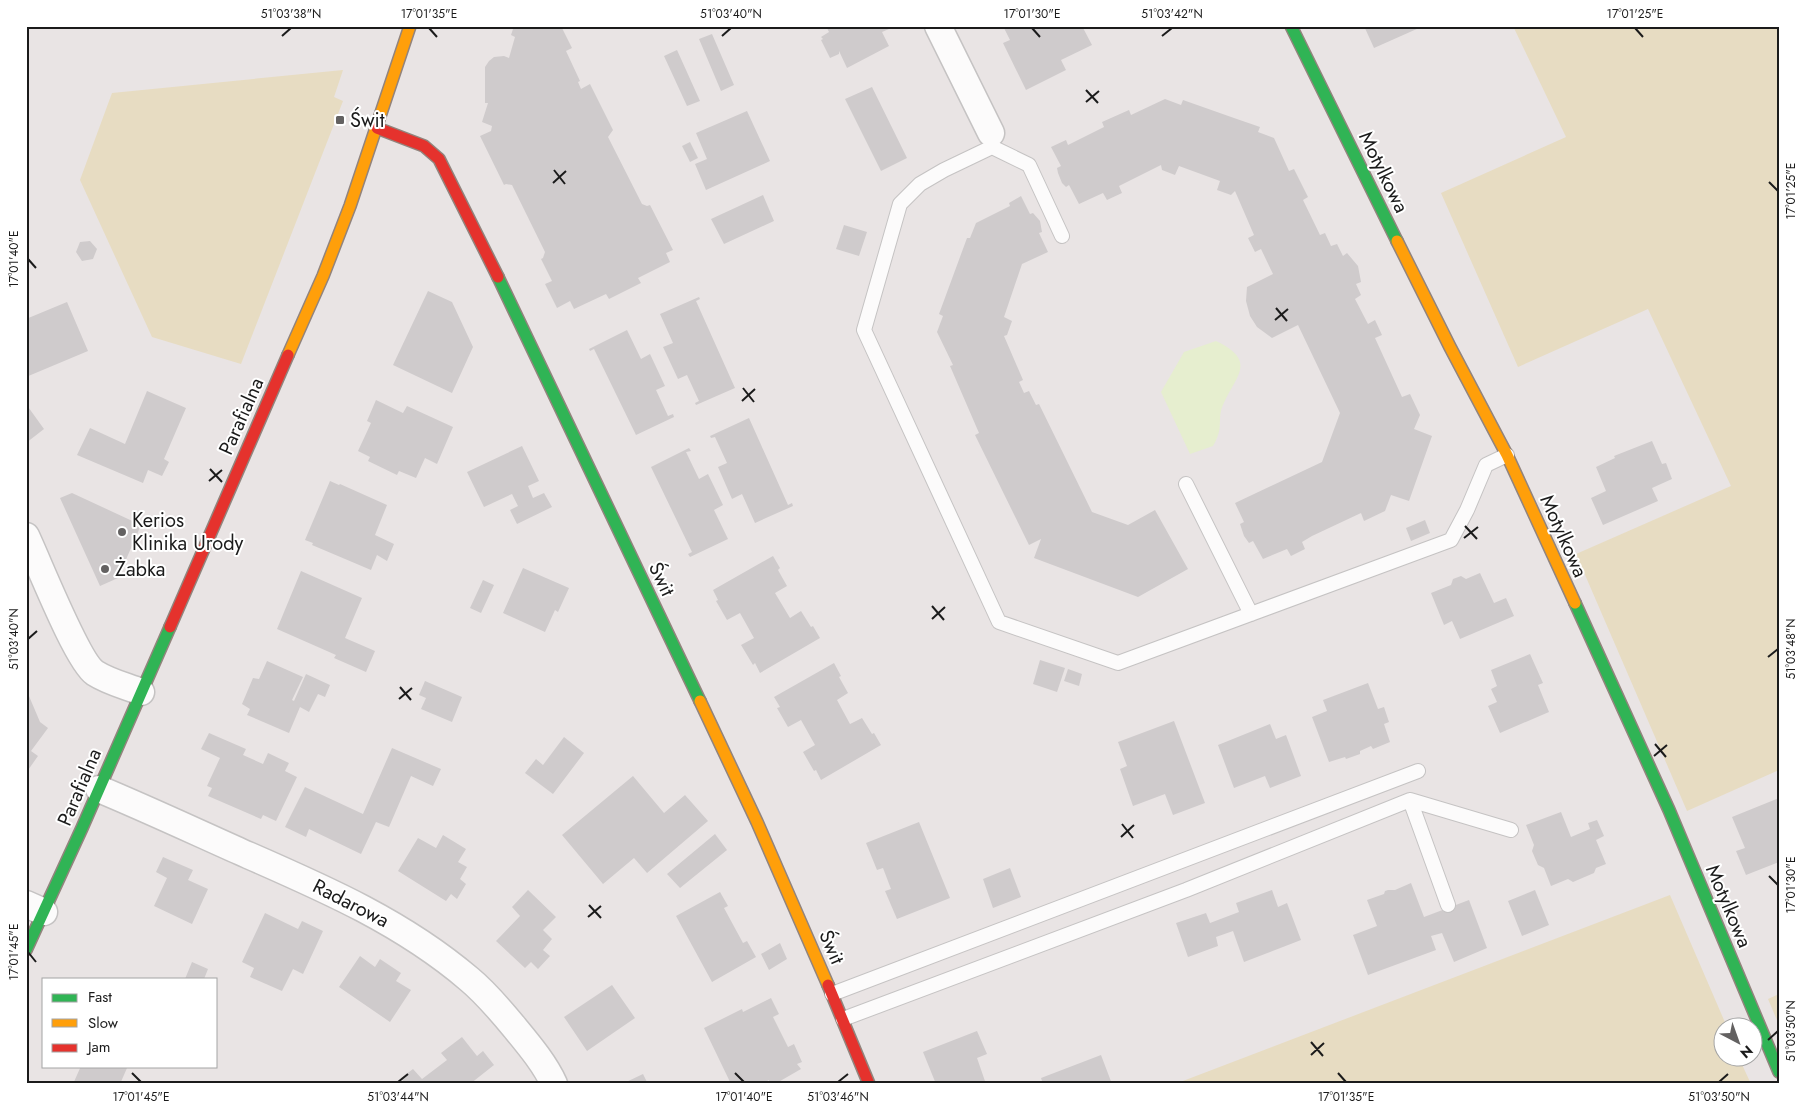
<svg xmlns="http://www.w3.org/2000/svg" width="1805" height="1110" viewBox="0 0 1805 1110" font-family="Jost,sans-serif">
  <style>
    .grass { fill: #e7dcc2 }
    .park { fill: #e6eecf }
    .building { fill: #cfcbcc }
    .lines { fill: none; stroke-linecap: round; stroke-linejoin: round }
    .lane-casing { stroke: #c5c3c3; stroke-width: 16 }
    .street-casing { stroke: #c5c3c3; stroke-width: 29 }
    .fast-casing { stroke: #92847d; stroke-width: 14 }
    .slow-casing { stroke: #92847d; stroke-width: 14 }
    .jam-casing { stroke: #92847d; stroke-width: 14 }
    .lane { stroke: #fcfbfb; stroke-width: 14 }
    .street { stroke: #fcfbfb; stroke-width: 26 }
    .fast { stroke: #30b455; stroke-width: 11 }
    .slow { stroke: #ff9f0a; stroke-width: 11 }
    .jam { stroke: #e5322d; stroke-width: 11 }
    .ticks { fill: none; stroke: #1b1b1b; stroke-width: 2 }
    .poi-dot { fill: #636161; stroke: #fff; stroke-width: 2 }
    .labels { text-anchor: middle; stroke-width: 4; stroke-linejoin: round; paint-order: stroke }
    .poi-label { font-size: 20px; fill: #1b1b1b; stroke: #fff; text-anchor: start }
    .street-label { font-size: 20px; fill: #1b1b1b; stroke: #fff }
    .neatline { fill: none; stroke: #1b1b1b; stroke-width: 2 }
    .ticks-label { font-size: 12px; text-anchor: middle; fill: #1b1b1b }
  </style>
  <rect width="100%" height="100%" fill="#e9e4e4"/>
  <path class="grass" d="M 1513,26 L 1779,26 L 1779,770 L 1687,811 L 1576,554 L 1731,486 L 1648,309 L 1518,367 L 1441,193 L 1566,137 Z
    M 343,70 L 334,97 L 343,101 L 241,364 L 152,337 L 80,180 L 112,93 Z
    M 1670,895 L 1727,1027 L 1722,1028 L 1722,1058 L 1739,1058 L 1751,1084 L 1175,1084 Z
    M 1779,994 L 1779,1025 L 1768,999 Z"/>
  <path class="park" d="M 1216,341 C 1262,363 1231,379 1221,411 C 1219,419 1221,428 1218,435 C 1217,439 1215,442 1213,446 L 1190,454 L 1161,392 L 1184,352 Z"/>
  <path class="building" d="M 514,26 L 561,26 L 572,48 L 566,51 L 580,81 L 578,82 L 581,89 L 590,84 L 613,130 L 608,137 L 642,204 L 647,206 L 650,205 L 673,250 L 666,253 L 670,262 L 638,278 L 641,283 L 609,299 L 606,294 L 574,309 L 570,301 L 557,308 L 545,284 L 552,281 L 541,259 L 543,258 L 545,252 L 512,185 L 506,184 L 504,185 L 480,136 L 491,131 L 492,126 L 482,122 L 488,103 L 485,103 L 485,67 L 489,61 L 494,57 L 504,56 L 509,58 L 515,37 L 511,35 Z
    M 826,26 L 888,26 L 889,29 L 882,32 L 889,46 L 847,68 L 839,51 L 839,54 L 830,58 L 821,40 L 823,39 L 821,37 L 829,32 Z
    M 1003,26 L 1082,26 L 1092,45 L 1061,60 L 1066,70 L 1026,90 L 1003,43 L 1010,40 Z
    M 1364,26 L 1418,26 L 1419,28 L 1374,48 Z
    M 712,34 L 734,85 L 721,91 L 699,39 Z
    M 677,50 L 700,101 L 687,106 L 664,56 Z
    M 872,87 L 907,158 L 881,171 L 845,99 Z
    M 1165,99 L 1181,105 L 1183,100 L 1234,118 L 1260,127 L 1258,132 L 1274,138 L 1289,171 L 1294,169 L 1308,197 L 1303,200 L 1320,235 L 1325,233 L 1331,246 L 1337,244 L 1343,256 L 1347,253 L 1358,266 L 1361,282 L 1356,284 L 1361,295 L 1355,299 L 1368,324 L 1375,320 L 1382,335 L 1375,338 L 1402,397 L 1410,394 L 1420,415 L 1414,429 L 1432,436 L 1409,501 L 1391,495 L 1385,511 L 1364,521 L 1361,513 L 1312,536 L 1302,542 L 1305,549 L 1291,556 L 1287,549 L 1263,559 L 1253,541 L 1249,543 L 1244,536 L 1240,524 L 1244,522 L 1235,503 L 1322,462 L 1340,413 L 1298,325 L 1272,338 L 1257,327 L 1250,316 L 1246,301 L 1247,287 L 1273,274 L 1261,249 L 1255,252 L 1248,238 L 1254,235 L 1235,191 L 1231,195 L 1217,190 L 1220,181 L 1179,166 L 1175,175 L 1162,170 L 1161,165 L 1119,186 L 1122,193 L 1107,200 L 1103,193 L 1079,204 L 1069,185 L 1066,187 L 1062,183 L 1058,173 L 1057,168 L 1061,166 L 1051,147 L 1066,140 L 1068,145 L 1104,127 L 1102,122 L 1129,110 L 1131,115 Z
    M 747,111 L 770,161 L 706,190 L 695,164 L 707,159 L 696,133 Z
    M 690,142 L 698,158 L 690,162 L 682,146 Z
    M 763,195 L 774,221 L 724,244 L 711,219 Z
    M 1021,196 L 1030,214 L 1033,213 L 1040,221 L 1042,232 L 1039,233 L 1048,252 L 1022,264 L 1004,317 L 1012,321 L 1007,335 L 1004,336 L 1023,380 L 1019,382 L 1024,393 L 1029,391 L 1036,405 L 1039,404 L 1092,512 L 1128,525 L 1155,510 L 1188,569 L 1138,597 L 1034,558 L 1041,539 L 1029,545 L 975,435 L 979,433 L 950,366 L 953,365 L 937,332 L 943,316 L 939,314 L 967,238 L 970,238 L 976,223 L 1010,206 L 1009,203 Z
    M 844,225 L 867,232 L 859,256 L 836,249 Z
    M 90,241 L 97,249 L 93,259 L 82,261 L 76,252 L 80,242 Z
    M 428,291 L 452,302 L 473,347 L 452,393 L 393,365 Z
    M 699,297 L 700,299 L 696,301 L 735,388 L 696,405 L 695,403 L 699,401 L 687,375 L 678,379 L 663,347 L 673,343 L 660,314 Z
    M 67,302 L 88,351 L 26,377 L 26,319 Z
    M 627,330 L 641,359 L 650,354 L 665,386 L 656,390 L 668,416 L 673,414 L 674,417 L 636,435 L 594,349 L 590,351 L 589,349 Z
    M 147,391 L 186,408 L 164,459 L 169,462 L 162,476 L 148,470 L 143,483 L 77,455 L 90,428 L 125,444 Z
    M 376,400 L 403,413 L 407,406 L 453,427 L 437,464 L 425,458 L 416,478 L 399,471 L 397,475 L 368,461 L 370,457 L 358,451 L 371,423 L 367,421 Z
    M 26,404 L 44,429 L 26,443 Z
    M 749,418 L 788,505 L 792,503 L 793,506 L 755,523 L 742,494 L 732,499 L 718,467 L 727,463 L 715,437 L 711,438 L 710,436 Z
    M 1652,441 L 1662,464 L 1666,463 L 1672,479 L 1652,488 L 1658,501 L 1603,525 L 1591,498 L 1606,491 L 1596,467 L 1615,458 L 1614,456 Z
    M 522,446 L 539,481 L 528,486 L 533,498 L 544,493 L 552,507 L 517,524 L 510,510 L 518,506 L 512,494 L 484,507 L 467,472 Z
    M 689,448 L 691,451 L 686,452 L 699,479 L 708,474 L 723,505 L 714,510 L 728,539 L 690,557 L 688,554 L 692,552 L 651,467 Z
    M 330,481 L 339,485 L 340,484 L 387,505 L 375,535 L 394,544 L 387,561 L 377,555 L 371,570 L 312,545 L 313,543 L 305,540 Z
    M 72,493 L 141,525 L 118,578 L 100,586 L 60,498 Z
    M 1425,520 L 1430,533 L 1411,541 L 1406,528 Z
    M 773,556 L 780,568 L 778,570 L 787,586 L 775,593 L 790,618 L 801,611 L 811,627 L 813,626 L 820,638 L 760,673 L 755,663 L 753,665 L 741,645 L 754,638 L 740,613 L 727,620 L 716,601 L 718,600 L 713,590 Z
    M 523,568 L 569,588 L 558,612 L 555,610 L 545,632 L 503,613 Z
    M 301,571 L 362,598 L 345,638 L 375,651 L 366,672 L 334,658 L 336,655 L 277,629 Z
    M 1480,573 L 1494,603 L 1506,598 L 1514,616 L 1460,639 L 1452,621 L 1444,625 L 1431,593 L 1451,585 L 1453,579 L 1461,576 L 1466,579 Z
    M 483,580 L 494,585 L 481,613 L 470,608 Z
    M 1530,654 L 1543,683 L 1538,685 L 1549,712 L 1500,733 L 1488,706 L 1497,702 L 1491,689 L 1497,686 L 1491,670 Z
    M 1040,660 L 1065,668 L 1057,692 L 1033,684 Z
    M 267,661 L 303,677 L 292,700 L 294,701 L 306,674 L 330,685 L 325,697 L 318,694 L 309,712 L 300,707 L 289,733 L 247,715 L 250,709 L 242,704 L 253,678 L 259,679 Z
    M 834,663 L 841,676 L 839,677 L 848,693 L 837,700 L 850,724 L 862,718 L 872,734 L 874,733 L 881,745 L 821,780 L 816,770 L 814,771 L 803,752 L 815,745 L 801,720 L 788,727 L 777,708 L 780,707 L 774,697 Z
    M 1068,669 L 1082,674 L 1079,686 L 1064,681 Z
    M 425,681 L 462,697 L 452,722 L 421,709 L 426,698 L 419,695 Z
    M 1368,683 L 1378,709 L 1384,707 L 1389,722 L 1384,724 L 1390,742 L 1373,749 L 1371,746 L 1360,751 L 1360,754 L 1346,759 L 1345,757 L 1329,762 L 1312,717 L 1327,711 L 1323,700 Z
    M 26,689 L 40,722 L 48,728 L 31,751 L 38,756 L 26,773 Z
    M 1174,721 L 1205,803 L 1173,815 L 1165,794 L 1133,806 L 1120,769 L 1127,766 L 1118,742 Z
    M 1270,724 L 1276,739 L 1286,735 L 1301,776 L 1270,788 L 1265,776 L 1234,788 L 1218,745 Z
    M 209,733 L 246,749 L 243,755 L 263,764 L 268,753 L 289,763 L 285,771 L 297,777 L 276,821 L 263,815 L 261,819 L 208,796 L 212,788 L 207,786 L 220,758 L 201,749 Z
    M 564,737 L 584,753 L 553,794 L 525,773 L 536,759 L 543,765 Z
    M 392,748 L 441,769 L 433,786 L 411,776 L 389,827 L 376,822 L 361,854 L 309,829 L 306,837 L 285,827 L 305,787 L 363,814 Z
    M 633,776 L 664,813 L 685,795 L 708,821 L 647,873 L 634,858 L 603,884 L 562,835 Z
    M 1779,798 L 1779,862 L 1746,875 L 1736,851 L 1745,848 L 1732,817 Z
    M 1561,812 L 1571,837 L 1590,829 L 1588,823 L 1597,820 L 1604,836 L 1596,840 L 1606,864 L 1596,868 L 1594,873 L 1573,882 L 1568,879 L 1551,886 L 1544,868 L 1538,865 L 1532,851 L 1534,845 L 1526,825 Z
    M 919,822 L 950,898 L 897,919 L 885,891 L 891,889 L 883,868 L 877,870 L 866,843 Z
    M 715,834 L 727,850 L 680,888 L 667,874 Z
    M 443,835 L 466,849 L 458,862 L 467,867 L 460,879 L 466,884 L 457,899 L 451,894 L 446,901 L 398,871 L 418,838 L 436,848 Z
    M 163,857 L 193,870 L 188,880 L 208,889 L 192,924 L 154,906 L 167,878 L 156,872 Z
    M 1010,868 L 1021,897 L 993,908 L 983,879 Z
    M 1411,883 L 1424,917 L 1469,900 L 1487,948 L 1454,962 L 1442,933 L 1431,936 L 1436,950 L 1368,975 L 1353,935 L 1377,926 L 1367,900 L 1384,894 L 1385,891 L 1388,890 L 1395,890 Z
    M 528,890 L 556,917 L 543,930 L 552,939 L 543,950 L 550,956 L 538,969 L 531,962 L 525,968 L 496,941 L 520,916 L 512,907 Z
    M 1272,890 L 1278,907 L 1287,903 L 1301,940 L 1244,962 L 1233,931 L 1216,937 L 1218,946 L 1188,957 L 1176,923 L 1206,913 L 1210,923 L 1239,912 L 1236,903 Z
    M 1535,890 L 1549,925 L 1522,936 L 1508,901 Z
    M 720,892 L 728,906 L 724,908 L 743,943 L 747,941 L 756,957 L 712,982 L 676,916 Z
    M 265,913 L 298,929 L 302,921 L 323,931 L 303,974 L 293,969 L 282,991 L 250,977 L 254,968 L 242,962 Z
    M 780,943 L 787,959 L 769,970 L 761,954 Z
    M 360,956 L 375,967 L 380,959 L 401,973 L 396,981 L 411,990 L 390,1022 L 339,987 Z
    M 192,962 L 208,969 L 204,979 L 185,979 Z
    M 612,985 L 635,1018 L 587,1051 L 564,1017 Z
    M 771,998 L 779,1014 L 773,1017 L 788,1047 L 794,1044 L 802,1062 L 797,1064 L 801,1069 L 775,1084 L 770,1084 L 768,1081 L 769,1081 L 769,1080 L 762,1084 L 731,1084 L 704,1028 L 742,1009 L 743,1012 Z
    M 977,1031 L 987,1054 L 977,1058 L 986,1084 L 936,1084 L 923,1052 Z
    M 462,1037 L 477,1056 L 483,1051 L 494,1065 L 470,1084 L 405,1084 L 401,1078 L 413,1069 L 422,1079 L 447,1060 L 441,1053 Z
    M 1101,1055 L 1112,1084 L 1043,1084 L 1041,1078 Z
    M 81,1066 L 123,1066 L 127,1068 L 120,1084 L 73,1084 Z
    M 643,1074 L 648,1084 L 622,1084 Z"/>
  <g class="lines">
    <g class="lane-casing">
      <path id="lane" d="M 991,133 L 992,147 L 944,170 L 920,184 L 900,204 L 864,330 L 999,622 L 1118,663 L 1451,540 L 1467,510 L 1486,465 L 1507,455
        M 992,147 L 1029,165 L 1062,236
        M 1186,484 L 1251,614
        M 1448,905 L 1410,800 L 1511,830
        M 832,994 L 1418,771
        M 843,1019 L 1186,890 L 1410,800"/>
    </g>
    <g class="street-casing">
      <path id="street" d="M 938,26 L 991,133
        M 26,536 C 38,561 77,661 95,673 C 109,682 126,686 141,692
        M 99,789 C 147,809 194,831 241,852 C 321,887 401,921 469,979 C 486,993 501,1011 515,1028 C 529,1045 545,1064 554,1084
        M 26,904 L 44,912"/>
    </g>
    <g class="fast-casing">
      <path id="fast" d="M 1291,26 L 1397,241
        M 498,277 L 700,701
        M 1575,603 L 1669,810 L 1779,1072
        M 26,950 L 82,828 L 170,627"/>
    </g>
    <g class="slow-casing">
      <path id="slow" d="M 1397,241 L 1450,347 L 1507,455 L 1575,603
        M 288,355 L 323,276 L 350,206 L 410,26
        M 700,701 L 757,822 L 828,985"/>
    </g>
    <g class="jam-casing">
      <path id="jam" d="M 377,128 L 424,146 L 439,159 L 498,277
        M 170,627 L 288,355
        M 828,985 L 869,1084"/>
    </g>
    <use href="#lane" class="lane"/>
    <use href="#street" class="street"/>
    <use href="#fast" class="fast"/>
    <use href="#slow" class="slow"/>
    <use href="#jam" class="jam"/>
  </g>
  <path class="ticks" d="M 429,28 L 437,37M 1032,28 L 1040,37M 1635,28 L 1643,37M 282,36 L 291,28M 722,36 L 731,28M 1162,36 L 1172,28M 1086,90 L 1098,103M 1086,102 L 1099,91M 554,170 L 565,184M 1769,182 L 1778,191M 553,183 L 566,171M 28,259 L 36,268M 1276,308 L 1287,321M 1275,320 L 1288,309M 743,388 L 754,402M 742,401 L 755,389M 210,469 L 222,482M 209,481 L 222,470M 1465,526 L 1477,539M 1464,538 L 1478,527M 932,606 L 944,620M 932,619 L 945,607M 28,639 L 37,631M 1768,657 L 1778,649M 400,687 L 411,700M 399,699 L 412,688M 1655,744 L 1666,757M 1654,756 L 1667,745M 1122,824 L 1133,838M 1121,837 L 1134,825M 1769,876 L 1778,885M 589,905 L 601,918M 588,917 L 601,906M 28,952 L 36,962M 1768,1040 L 1778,1031M 1311,1042 L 1323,1056M 1311,1055 L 1324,1043M 132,1073 L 141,1082M 735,1073 L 744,1082M 1338,1073 L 1346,1082M 398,1082 L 408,1074M 838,1082 L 848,1074M 1719,1082 L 1728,1074"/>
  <g class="poi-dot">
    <rect x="335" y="115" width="10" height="10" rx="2.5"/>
    <circle cx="122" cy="532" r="5"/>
    <circle cx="105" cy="569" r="5"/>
  </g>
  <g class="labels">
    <g class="poi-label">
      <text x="350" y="127">Świt</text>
      <text x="132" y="527">Kerios<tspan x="132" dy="23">Klinika Urody</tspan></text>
      <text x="115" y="576">Żabka</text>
    </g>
    <g class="street-label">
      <text transform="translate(1384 172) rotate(64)" y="7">Motylkowa</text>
      <text transform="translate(241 416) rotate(-66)" y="7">Parafialna</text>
      <text transform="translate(1564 536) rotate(66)" y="7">Motylkowa</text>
      <text transform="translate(662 579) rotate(65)" y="7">Świt</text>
      <text transform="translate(79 787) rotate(-67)" y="7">Parafialna</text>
      <text transform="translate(351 903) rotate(27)" y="7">Radarowa</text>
      <text transform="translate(1729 906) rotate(67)" y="7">Motylkowa</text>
      <text transform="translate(832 947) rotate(67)" y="7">Świt</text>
    </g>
  </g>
  <rect width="1805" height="1110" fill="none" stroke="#ffffff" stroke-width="55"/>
  <rect x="42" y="978" width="175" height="90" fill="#ffffff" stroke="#a4a4a4"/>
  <rect x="52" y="994" width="25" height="8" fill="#30b455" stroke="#a4a4a4"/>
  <text x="88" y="1002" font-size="15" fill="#1b1b1b">Fast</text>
  <rect x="52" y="1019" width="25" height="8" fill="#ff9f0a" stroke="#a4a4a4"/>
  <text x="88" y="1028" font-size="15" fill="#1b1b1b">Slow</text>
  <rect x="52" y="1044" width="25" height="8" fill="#e5322d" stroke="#a4a4a4"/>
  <text x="88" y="1052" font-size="15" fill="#1b1b1b">Jam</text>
  <g transform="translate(1738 1042) rotate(139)"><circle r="24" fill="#ffffff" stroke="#a4a4a4"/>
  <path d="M0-4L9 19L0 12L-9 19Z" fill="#636161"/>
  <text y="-8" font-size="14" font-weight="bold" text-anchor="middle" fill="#1b1b1b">N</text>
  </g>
  <rect x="28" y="28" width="1750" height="1054" class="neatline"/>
  <g class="ticks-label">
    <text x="291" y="18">51°03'38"N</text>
    <text x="429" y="18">17°01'35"E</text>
    <text x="731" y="18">51°03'40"N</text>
    <text x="1032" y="18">17°01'30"E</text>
    <text x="1172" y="18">51°03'42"N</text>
    <text x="1635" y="18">17°01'25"E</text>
    <text transform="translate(1791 191) rotate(-90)" y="4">17°01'25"E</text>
    <text transform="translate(14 259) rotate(-90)" y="4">17°01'40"E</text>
    <text transform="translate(14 639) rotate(-90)" y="4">51°03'40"N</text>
    <text transform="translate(1791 649) rotate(-90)" y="4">51°03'48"N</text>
    <text transform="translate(1791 885) rotate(-90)" y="4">17°01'30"E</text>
    <text transform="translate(14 952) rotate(-90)" y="4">17°01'45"E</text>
    <text transform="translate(1791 1031) rotate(-90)" y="4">51°03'50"N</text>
    <text x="141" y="1101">17°01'45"E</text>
    <text x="398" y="1101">51°03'44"N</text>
    <text x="744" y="1101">17°01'40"E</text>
    <text x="838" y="1101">51°03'46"N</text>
    <text x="1346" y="1101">17°01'35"E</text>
    <text x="1719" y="1101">51°03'50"N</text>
  </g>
</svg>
